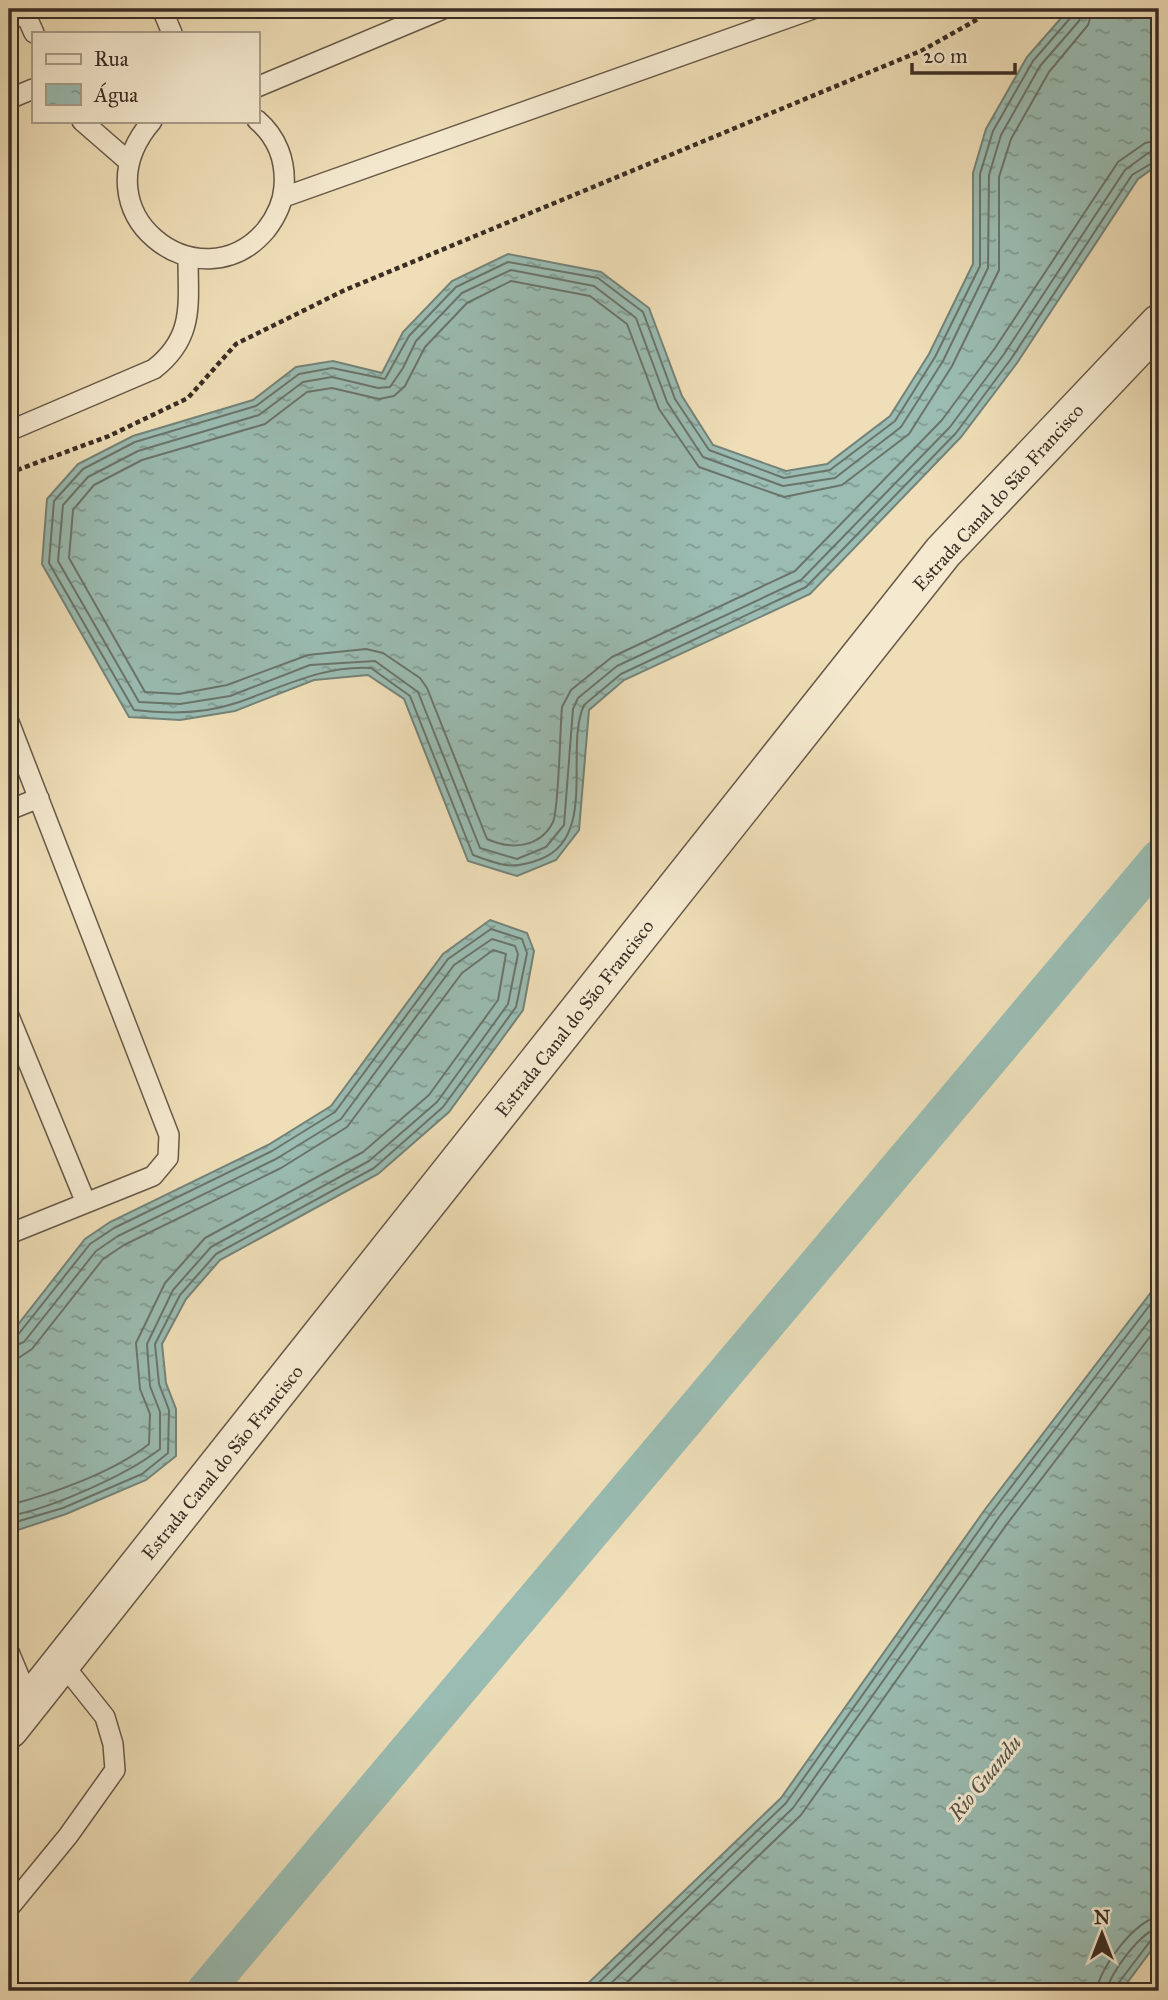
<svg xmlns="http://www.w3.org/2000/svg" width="1168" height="2000" viewBox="0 0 1168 2000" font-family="'IM FELL Great Primer',serif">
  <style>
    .water { fill: url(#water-ripples); stroke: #748379; stroke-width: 2 }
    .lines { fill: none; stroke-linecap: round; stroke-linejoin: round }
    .shore { stroke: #6a746b; stroke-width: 2 }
    .canal { stroke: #9abcb2; stroke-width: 37 }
    .service-casing { stroke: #675949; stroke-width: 22 }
    .minor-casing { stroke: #675949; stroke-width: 41 }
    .path { stroke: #3a2d24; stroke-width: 4.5; stroke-dasharray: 5 3.5; stroke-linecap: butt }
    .service { stroke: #f5ead0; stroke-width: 19 }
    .minor { stroke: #f5ead0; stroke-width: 38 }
    .labels { text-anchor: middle; stroke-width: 6; stroke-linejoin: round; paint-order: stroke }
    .street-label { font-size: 19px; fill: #3a2d24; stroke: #f5ead0 }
    .water-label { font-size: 21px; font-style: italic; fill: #525148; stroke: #f5ead0 }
  </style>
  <defs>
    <pattern id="water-ripples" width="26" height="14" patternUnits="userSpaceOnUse" patternTransform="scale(1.75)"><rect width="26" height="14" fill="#9abcb2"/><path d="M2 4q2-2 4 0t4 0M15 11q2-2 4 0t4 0" fill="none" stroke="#7f9991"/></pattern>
  </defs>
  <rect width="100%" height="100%" fill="#efdeb7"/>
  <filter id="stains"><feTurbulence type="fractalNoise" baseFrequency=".00286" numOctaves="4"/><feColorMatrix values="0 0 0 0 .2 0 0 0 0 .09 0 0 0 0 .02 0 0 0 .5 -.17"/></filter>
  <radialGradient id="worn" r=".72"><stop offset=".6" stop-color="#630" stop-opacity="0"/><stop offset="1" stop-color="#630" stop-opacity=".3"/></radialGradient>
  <path class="water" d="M 1069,9 L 1159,9 L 1159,164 L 1138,179 L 1017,363 L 961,437 L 810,594 L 624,680 L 589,710 L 579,830 L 556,860 L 517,876 L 468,861 L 404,699 L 368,675 L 314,680 L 235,711 L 180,720 L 129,717 L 42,564 L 47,499 L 78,464 L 133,436 L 253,400 L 296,367 L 333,361 L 382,373 L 403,332 L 452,281 L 508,254 L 601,272 L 649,308 L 682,396 L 713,445 L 786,471 L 827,464 L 890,416 L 929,354 L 973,264 L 973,173 L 986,129 L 1027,57 Z
    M 490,920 L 527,933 L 534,951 L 523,1010 L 449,1112 L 378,1174 L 220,1260 L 186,1299 L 162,1344 L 166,1383 L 176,1409 L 176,1456 L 146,1480 L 66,1514 L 12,1532 L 9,1530 L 9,1336 L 85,1239 L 110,1222 L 268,1145 L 331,1106 L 443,954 Z
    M 1159,1282 L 1159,1940 L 1121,1991 L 580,1991 L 781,1798 L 986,1508 Z"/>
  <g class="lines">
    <path class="shore" d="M 1073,9 L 1072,16 L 1033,61 L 993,131 L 980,174 L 980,266 L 935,357 L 895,421 L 830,470 L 784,478 L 709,450 L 675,399 L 643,312 L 598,278 L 508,262 L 456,287 L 409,336 L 385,379 L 332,368 L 299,374 L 256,406 L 135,442 L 83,469 L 54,501 L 49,563 L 134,710 C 167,714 204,714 236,703 C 281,688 322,665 371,668 L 410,696 L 473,855 C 502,866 512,870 541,859 C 598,836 564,749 584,705 L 621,674 L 806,587 L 956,433 L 1011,359 L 1132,175 L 1159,159
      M 1082,9 L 1079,21 L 1040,66 L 1001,135 L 989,175 L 988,268 L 943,361 L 901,427 L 835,478 L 783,486 L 703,457 L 667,402 L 636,318 L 594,286 L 511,270 L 462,293 L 416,341 L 403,368 L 390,387 L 378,388 L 332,377 L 303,382 L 259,415 L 138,451 L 88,477 L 63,505 L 58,561 L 139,702 L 180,704 L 230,696 L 310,665 L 375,661 L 418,692 L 480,848 L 517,859 L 546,847 L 564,825 L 573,709 L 578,698 L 617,666 L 801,580 L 950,427 L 1004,354 L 1125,170 L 1148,153 L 1159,150
      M 1093,9 L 1088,25 L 1049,72 L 1011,139 L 999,177 L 999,270 L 952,366 L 909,434 L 842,485 L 784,497 L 699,467 L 659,409 L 627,324 L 590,296 L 511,281 L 467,303 L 425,347 L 405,386 L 394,396 L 379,399 L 332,388 L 307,392 L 265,424 L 142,460 L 94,485 L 73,510 L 69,558 L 145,692 L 179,694 L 227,685 L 308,655 L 366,649 L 383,653 L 420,678 L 427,688 L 487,839 C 511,850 540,848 553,822 C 559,809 560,727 562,707 L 571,690 L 612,657 L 795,571 L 942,420 L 995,348 L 1118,162 L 1145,143 L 1159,140
      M 9,1339 L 17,1336 L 90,1244 L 114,1228 L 272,1151 L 335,1112 L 448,959 L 491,929 L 522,939 L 527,953 L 516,1007 L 443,1107 L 374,1168 L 216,1254 L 180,1295 L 155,1344 L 159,1384 L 169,1410 L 168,1453 L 142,1474 L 63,1508 L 9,1524
      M 9,1348 L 24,1342 L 96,1251 L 118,1236 L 276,1159 L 341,1119 L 454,965 L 492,939 L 515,946 L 518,954 L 508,1004 L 437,1102 L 369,1161 L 211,1247 L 173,1290 L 147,1344 L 150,1386 L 160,1412 L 160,1449 C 127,1475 50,1509 9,1516
      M 9,1359 L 20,1357 L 32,1349 L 103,1259 L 124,1245 L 281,1168 L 347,1127 L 462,973 L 493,950 L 506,954 L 498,1000 L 429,1095 L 363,1152 L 205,1238 L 165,1283 L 136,1343 L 140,1389 L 150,1414 L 149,1444 C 114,1472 52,1494 9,1505
      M 590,1991 L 786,1803 L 992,1512 L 1159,1293
      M 603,1991 L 793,1808 L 999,1517 L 1159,1308
      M 618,1991 L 801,1815 L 1007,1524 L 1159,1325
      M 1097,1991 C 1098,1969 1137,1918 1159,1917
      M 1107,1991 C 1108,1975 1143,1929 1159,1928
      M 1116,1991 L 1117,1985 L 1151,1940 L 1159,1937"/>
    <path class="canal" d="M 205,1991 L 1159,858"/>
    <g class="service-casing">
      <path id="service" d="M 162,9 L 172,33
        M 25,13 L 34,33
        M 9,20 L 35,9
        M 257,87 L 443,9
        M 9,99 L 33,89
        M 82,121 L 128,161
        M 152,121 C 74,212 200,308 266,230 C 276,217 283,203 284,187 C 286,161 277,137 257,120
        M 284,197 L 813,9
        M 9,431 L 154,369 C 195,337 188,304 188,257
        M 9,722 L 169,1135 L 168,1158 L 153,1176 L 9,1234
        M 9,810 L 39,798
        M 9,1016 L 86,1203
        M 9,1652 L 30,1702
        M 9,1908 L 68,1836 L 115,1770 L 113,1744 L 105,1717 L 62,1663"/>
    </g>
    <g class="minor-casing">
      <path id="minor" d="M 9,1729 L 943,552 L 1159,324"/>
    </g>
    <path class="path" d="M 9,473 L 109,436 L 188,398 L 236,344 L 345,290 L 923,50 L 978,19 L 973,9"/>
    <use href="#service" class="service"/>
    <use href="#minor" class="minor"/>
  </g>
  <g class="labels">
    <g class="street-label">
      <text transform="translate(998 497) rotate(-48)" y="7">Estrada Canal do São Francisco</text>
      <text transform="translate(574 1018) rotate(-52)" y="7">Estrada Canal do São Francisco</text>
      <text transform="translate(222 1462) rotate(-51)" y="7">Estrada Canal do São Francisco</text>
    </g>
    <g class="water-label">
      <text transform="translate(985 1778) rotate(-51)" y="7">Rio Guandu</text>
    </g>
  </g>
  <rect width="1168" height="2000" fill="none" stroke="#efdeb7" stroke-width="35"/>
  <rect x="10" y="10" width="1147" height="1979" fill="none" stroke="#3a2d24" stroke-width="3.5"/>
  <rect x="18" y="18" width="1133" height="1965" fill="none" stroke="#3a2d24" stroke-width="2"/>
  <rect x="32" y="32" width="228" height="91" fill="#f5ead0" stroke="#aa9e8b" stroke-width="2"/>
  <rect x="46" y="54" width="35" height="10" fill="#f5ead0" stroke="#aa9e8b" stroke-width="2"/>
  <text x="94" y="66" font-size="21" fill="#3a2d24">Rua</text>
  <rect x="46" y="84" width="35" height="21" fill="url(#water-ripples)" stroke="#aa9e8b" stroke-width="2"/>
  <text x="94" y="102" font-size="21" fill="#3a2d24">Água</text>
  <g transform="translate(1102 1934)" stroke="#f5ead0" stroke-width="5" paint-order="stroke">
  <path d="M0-5L12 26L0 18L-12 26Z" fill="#3a2d24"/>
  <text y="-10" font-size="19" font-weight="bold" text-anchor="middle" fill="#3a2d24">N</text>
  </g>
  <path d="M912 63v10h103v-10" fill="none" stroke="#3a2d24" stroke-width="3.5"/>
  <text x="923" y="63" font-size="21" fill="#3a2d24" stroke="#f5ead0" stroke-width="5" paint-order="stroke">20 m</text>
  <rect width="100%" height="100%" filter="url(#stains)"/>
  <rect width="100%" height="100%" fill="url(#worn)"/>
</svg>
